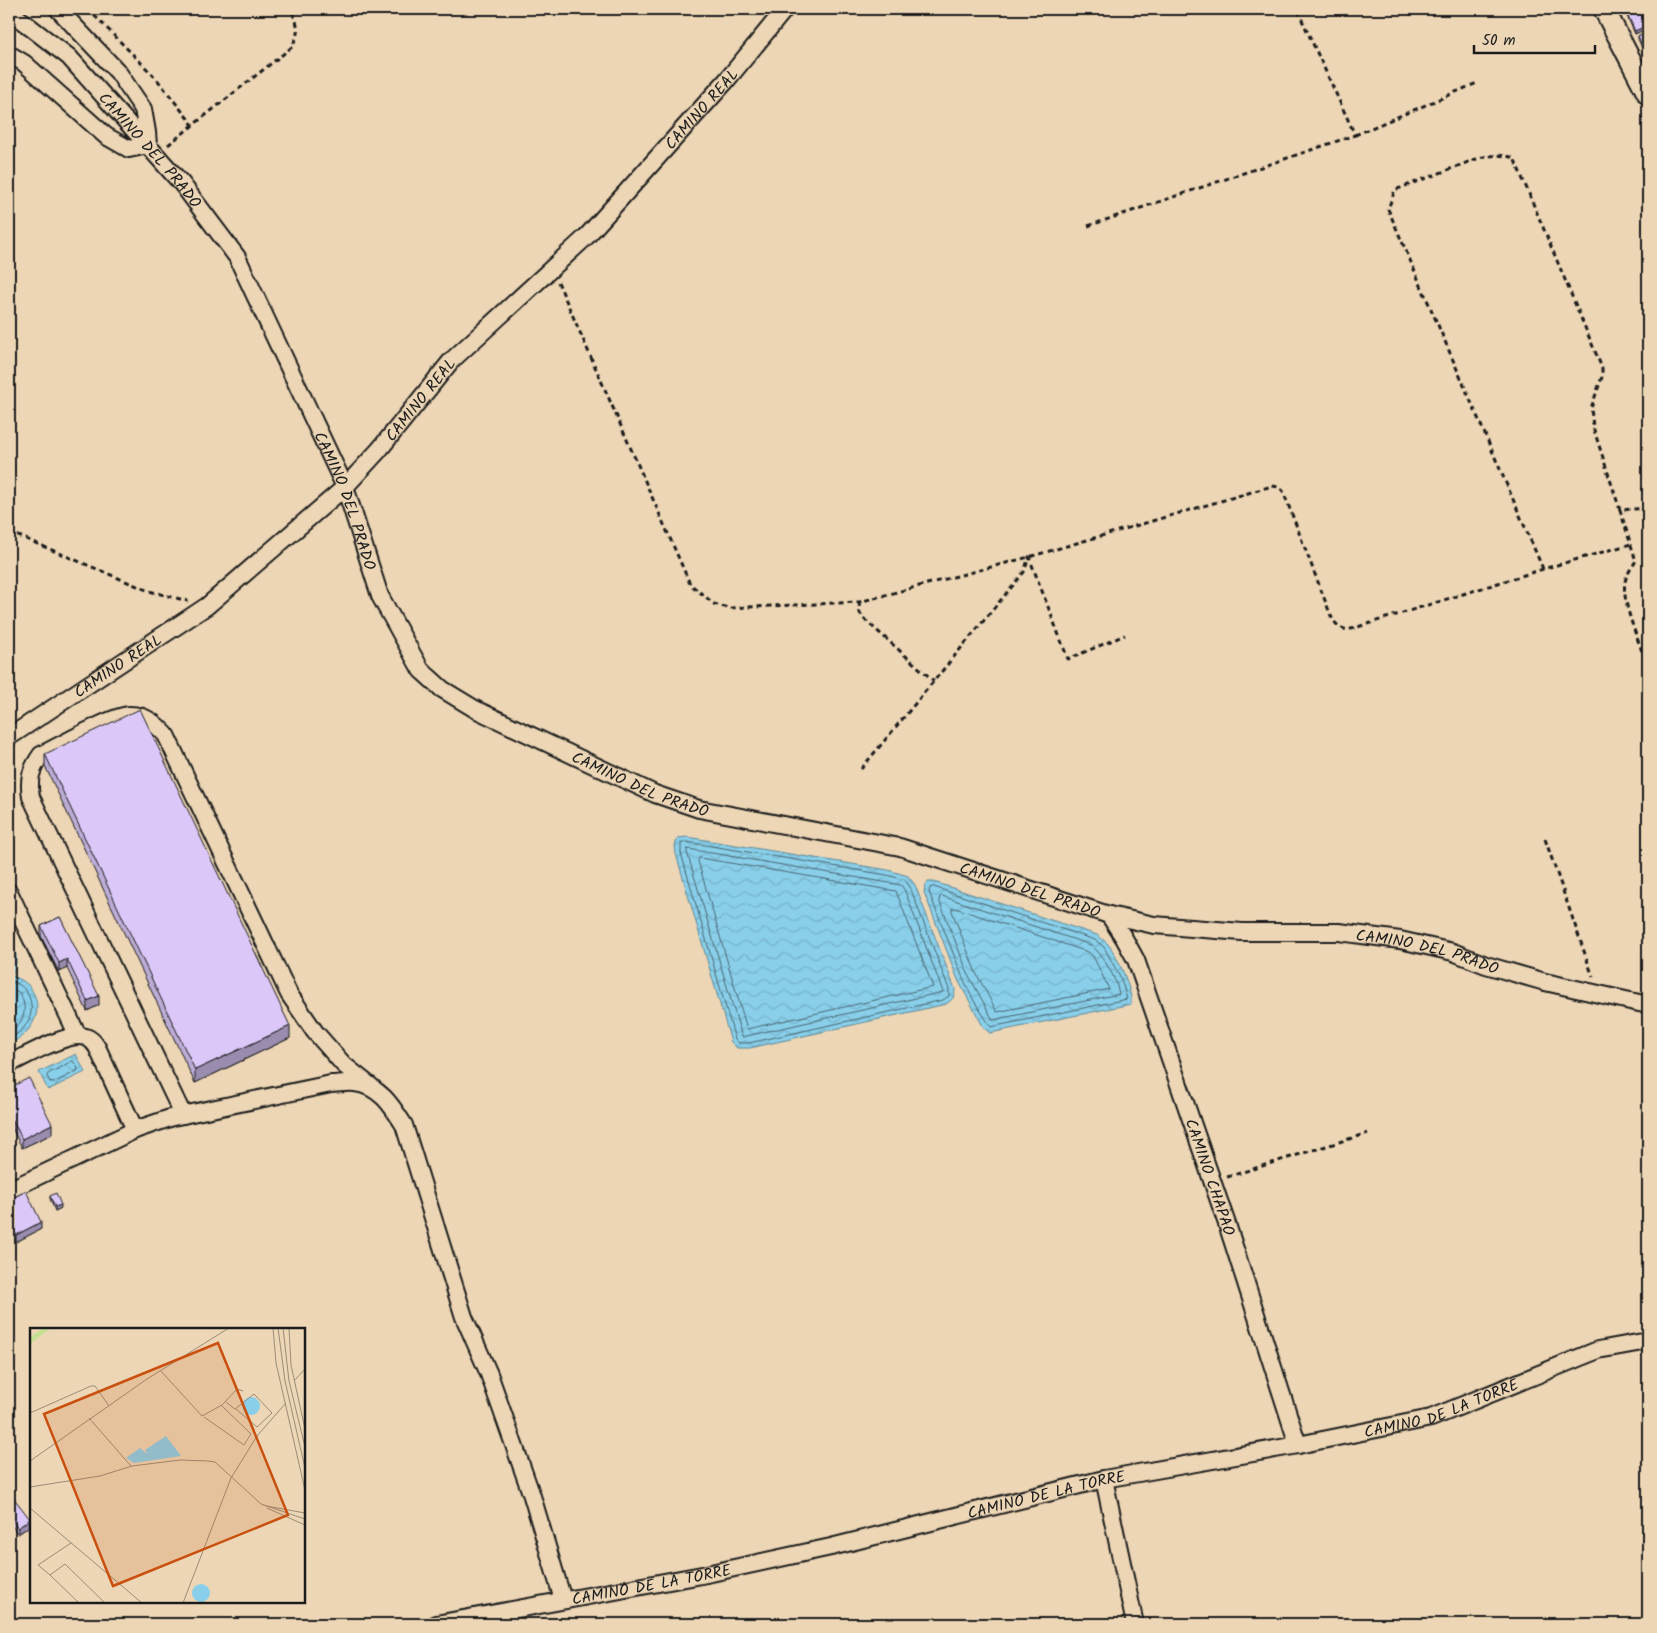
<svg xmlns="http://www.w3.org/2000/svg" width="1657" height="1633" viewBox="0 0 1657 1633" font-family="Kalam,sans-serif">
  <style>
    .water { fill: url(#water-waves); stroke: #5d8798 }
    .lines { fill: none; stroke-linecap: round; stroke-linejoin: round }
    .shore { stroke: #48646e; stroke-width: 1 }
    .minor-casing { stroke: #1c1c1c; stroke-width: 20 }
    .major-casing { stroke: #1c1c1c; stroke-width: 24 }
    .path { stroke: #1c1c1c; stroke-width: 3; stroke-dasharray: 5 4; stroke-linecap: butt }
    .minor { stroke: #ecd6b5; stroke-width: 16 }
    .major { stroke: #ecd6b5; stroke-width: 20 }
    .wall { fill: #bcacd6; stroke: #1c1c1c }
    .shaded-wall { fill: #998cae; stroke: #1c1c1c }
    .building { fill: #dbc8f9; stroke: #1c1c1c }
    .labels { text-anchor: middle; stroke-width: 4; stroke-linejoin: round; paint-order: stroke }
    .street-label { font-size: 16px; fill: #1c1c1c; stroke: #ecd6b5 }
    .inset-road { fill: none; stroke: #998c78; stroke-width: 1 }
    .view { fill: #c9500e; fill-opacity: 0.15; stroke: #c9500e; stroke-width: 2.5 }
    .inset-edge { fill: none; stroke: #1c1c1c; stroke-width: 2.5 }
  </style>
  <defs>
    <pattern id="water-waves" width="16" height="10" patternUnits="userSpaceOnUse" patternTransform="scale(1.25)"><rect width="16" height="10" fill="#89cfea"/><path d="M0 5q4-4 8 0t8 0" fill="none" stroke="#76b1c8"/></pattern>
  </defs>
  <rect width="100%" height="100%" fill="#ecd6b5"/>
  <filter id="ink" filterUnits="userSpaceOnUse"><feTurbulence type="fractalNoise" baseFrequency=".02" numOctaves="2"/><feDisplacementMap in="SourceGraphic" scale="10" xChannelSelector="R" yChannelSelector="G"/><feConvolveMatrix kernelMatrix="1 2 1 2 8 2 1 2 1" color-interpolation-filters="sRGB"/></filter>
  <g filter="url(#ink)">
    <path class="water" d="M 687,837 L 888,870 L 908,876 L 915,885 L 955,989 C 955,997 952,1000 946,1004 L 750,1048 L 737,1048 L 731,1042 L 676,854 L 675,845 L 678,838 Z
      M 928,882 L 934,882 L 1097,935 C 1100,938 1104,940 1107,943 C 1116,953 1133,990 1131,1004 L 990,1033 L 984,1028 L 958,980 L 924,892 L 925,886 Z
      M 9,940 C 18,952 18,962 12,976 C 18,978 25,981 29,986 C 47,1009 32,1034 9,1044 Z
      M 76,1054 L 85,1072 L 48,1090 L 39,1072 Z"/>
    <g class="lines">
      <path class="shore" d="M 687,842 L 887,875 L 905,880 L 910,887 L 949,989 L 949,996 L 943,1000 L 749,1043 L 739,1043 L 735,1039 L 681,853 L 681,844 Z
        M 688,849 L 901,885 L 905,891 L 943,992 L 742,1037 L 687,852 Z
        M 700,858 L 896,891 L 933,987 L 747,1029 L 698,861 Z
        M 934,887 L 1095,940 L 1104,947 L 1121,979 L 1127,999 L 991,1027 L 974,1001 L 963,978 L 929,892 L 930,888 Z
        M 942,896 L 1091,945 C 1103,954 1117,980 1119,994 L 993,1020 L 969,976 L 939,900 L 940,897 Z
        M 955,908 L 1088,952 L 1093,956 L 1109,989 L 997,1012 L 976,973 L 952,911 L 952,909 Z
        M 9,979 C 14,983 21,984 25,990 C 39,1009 28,1030 9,1039
        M 9,987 L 20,993 C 28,1010 25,1022 9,1032
        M 73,1061 L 78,1068 L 77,1071 L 53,1083 L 50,1082 L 47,1076 L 48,1074 Z"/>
      <g class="minor-casing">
        <g id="minor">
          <path d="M 58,9 L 118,72 L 143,109 L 147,132 L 148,145"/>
          <path id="s1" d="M 9,11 L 69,57 L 182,184 L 237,257 L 345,487 L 380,596 L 421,670 L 442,689 L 475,709 L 655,794 L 699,809 L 900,847 L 1109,915 L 1154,925 L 1242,932 L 1339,932 L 1400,940 L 1453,952 L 1486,965 L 1545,982 L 1648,1005"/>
          <path d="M 9,54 L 24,63 L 106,136 L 129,149 L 148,145"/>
          <path id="s2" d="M 9,737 L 207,606 L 345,487 L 379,450 L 451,361 L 586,237 L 726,81 L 785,9"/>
          <path d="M 9,892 L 78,1036"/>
          <path id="s3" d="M 1109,915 L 1124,938 L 1136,960 L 1227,1224 L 1298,1445"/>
          <path d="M 9,1064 C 26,1056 68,1031 86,1037 C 91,1039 94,1042 97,1047 L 135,1130"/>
          <path d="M 183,1115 L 31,797 C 28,779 31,769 41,755 C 59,746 113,715 130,715 C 146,715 156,724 166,735 L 289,994 L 315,1032 L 344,1065 L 373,1088"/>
          <path d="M 9,1190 L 135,1130 L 173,1117 L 331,1084 C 338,1084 347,1082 355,1083 C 380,1086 392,1106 404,1125 L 464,1317 L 489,1374 L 532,1496 L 563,1600"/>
          <path d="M 1104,1479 L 1135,1624"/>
          <path id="s4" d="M 436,1624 L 702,1575 L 831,1547 L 1104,1479 L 1298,1445 L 1431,1418 L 1598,1350 L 1648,1341"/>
        </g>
      </g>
      <g class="major-casing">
        <path id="major" d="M 1604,9 L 1648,94"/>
      </g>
      <path class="path" d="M 88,9 L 156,78 L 193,125
        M 1355,135 L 1477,83
        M 168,145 L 292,47 C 300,30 299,25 290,9
        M 1088,226 L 1355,135 L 1297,9
        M 558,282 L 690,584 L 714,604 L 728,608 L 859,602 L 1029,557 L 1272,486 L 1279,487 L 1283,491 L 1331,616 C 1335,624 1339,628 1348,630 L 1543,569 L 1631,544
        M 1620,510 L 1636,561 C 1632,567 1626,575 1625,582 C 1621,602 1641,647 1648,667
        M 9,532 L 149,591 L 188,601
        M 1543,569 L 1388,209 L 1395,190 L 1479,158 C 1492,155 1501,154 1514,158 L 1602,368 L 1602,377 L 1591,408 L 1593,427 L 1620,510 L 1648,508
        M 859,602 L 860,613 L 865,620 L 934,681
        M 861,769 L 1024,572 L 1029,557 L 1068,659 L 1125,635
        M 1545,839 L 1593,977
        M 1227,1177 L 1368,1133"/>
      <use href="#minor" class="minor"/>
      <use href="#major" class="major"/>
    </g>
    <path class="wall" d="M 1648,9 L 1648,28 L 1635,34 L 1626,14 L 1626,11 Z
      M 1648,31 L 1648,62 L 1638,39 L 1638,36 Z
      M 45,754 L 290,1038 L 195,1083 L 45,766 Z
      M 60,917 L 99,1005 L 87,1011 L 67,968 L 59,972 L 41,936 L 41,926 Z
      M 9,1088 L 52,1134 L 22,1148 L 13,1130 L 9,1132 Z
      M 50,1196 L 61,1208 L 55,1211 L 50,1199 Z
      M 9,1200 L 41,1229 L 16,1242 L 9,1228 Z
      M 9,1492 L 30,1526 L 18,1534 L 9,1522 Z"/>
    <path class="shaded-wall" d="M 1648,25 L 1648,28 L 1635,34 L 1635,31 Z
      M 67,959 L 67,968 L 59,972 L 59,963 Z
      M 99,996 L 99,1005 L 87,1011 L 87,1001 Z
      M 290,1026 L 290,1038 L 195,1083 L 195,1070 Z
      M 13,1120 L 13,1130 L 9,1132 L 9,1122 Z
      M 52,1124 L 52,1134 L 22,1148 L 22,1139 Z
      M 61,1205 L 61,1208 L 55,1211 L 55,1207 Z
      M 41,1222 L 41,1229 L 16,1242 L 16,1235 Z
      M 30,1519 L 30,1526 L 18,1534 L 18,1528 Z"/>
    <path class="building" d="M 1631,9 L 1648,9 L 1648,25 L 1635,31 L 1626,11 Z
      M 1648,31 L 1648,58 L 1638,36 Z
      M 140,709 L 290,1026 L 195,1070 L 45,754 Z
      M 60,917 L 99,996 L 87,1001 L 67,959 L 59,963 L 41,926 Z
      M 29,1078 L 52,1124 L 22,1139 L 13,1120 L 9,1122 L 9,1088 Z
      M 26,1191 L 41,1222 L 16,1235 L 9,1222 L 9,1200 Z
      M 56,1193 L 61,1205 L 55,1207 L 50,1196 Z
      M 9,1492 L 30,1519 L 18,1528 L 9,1515 Z"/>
  </g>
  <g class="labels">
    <g class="street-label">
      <text dy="6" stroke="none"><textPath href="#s2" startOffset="940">CAMINO REAL</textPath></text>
      <text dy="6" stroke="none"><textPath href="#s1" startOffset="199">CAMINO DEL PRADO</textPath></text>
      <text dy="6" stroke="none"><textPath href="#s2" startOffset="535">CAMINO REAL</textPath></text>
      <text dy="6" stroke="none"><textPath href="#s1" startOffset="604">CAMINO DEL PRADO</textPath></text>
      <text dy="6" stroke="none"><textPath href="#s2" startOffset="130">CAMINO REAL</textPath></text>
      <text dy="6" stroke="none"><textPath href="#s1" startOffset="1039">CAMINO DEL PRADO</textPath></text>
      <text dy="6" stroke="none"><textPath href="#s1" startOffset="1444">CAMINO DEL PRADO</textPath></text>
      <text dy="6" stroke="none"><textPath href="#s1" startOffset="1849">CAMINO DEL PRADO</textPath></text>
      <text dy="6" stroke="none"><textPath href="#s3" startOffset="282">CAMINO CHAPAO</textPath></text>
      <text dy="6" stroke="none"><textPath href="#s4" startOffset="1029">CAMINO DE LA TORRE</textPath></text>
      <text dy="6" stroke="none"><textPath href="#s4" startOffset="624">CAMINO DE LA TORRE</textPath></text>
      <text dy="6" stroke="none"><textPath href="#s4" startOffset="219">CAMINO DE LA TORRE</textPath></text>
    </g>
  </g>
  <g transform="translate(30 1328)">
    <rect width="275" height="275" fill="#ecd6b5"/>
    <path d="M 13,0 L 21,0 L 0,16 L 0,9 Z" fill="#c7df95"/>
    <path d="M212 78a9 9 0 1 1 18 0a9 9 0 1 1-18 0ZM 136,108 L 151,128 L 104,135 L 96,130 L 110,120 L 117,126 L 115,122 ZM162 265a9 9 0 1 1 18 0a9 9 0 1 1-18 0Z" fill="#89cfea"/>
    <path class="inset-road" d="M 243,0 L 246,35 L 275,162M 248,0 L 255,53 L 275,140M 253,0 L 259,53 L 275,119M 259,0 L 261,37 L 275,101M 130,42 L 172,88 L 192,77 L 207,61 L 213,63M 264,53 L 275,41M 196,74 L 205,81 L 224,66 L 242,85 L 227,99 L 206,81M 0,85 L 61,58 L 65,58 L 79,78M 174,89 L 214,117 L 221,106 L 191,77M 59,90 L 101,138M 0,133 L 117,51 L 199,0M 0,159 L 70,148 L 102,138 L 150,132 L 178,133 L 185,134 L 231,176 L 275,191M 236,178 L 275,185M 0,180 L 112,275M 237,180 L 275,197M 41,215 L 8,237 L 20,247 L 35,236 L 75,275M 20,247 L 49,275M 153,275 L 201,150 L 227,108 L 255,76"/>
    <path class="view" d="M 188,15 L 258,187 L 83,258 L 14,86 Z"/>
    <rect width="275" height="275" class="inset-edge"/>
  </g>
  <rect width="1657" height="1633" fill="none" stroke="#ecd6b5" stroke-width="30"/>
  <rect x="15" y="15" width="1627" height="1603" fill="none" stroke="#1c1c1c" stroke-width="2" filter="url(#ink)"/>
  <path d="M1474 45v8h121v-8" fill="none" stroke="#1c1c1c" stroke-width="2.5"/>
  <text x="1482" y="45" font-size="15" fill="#1c1c1c" stroke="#ecd6b5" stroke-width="4" paint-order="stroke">50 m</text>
</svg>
